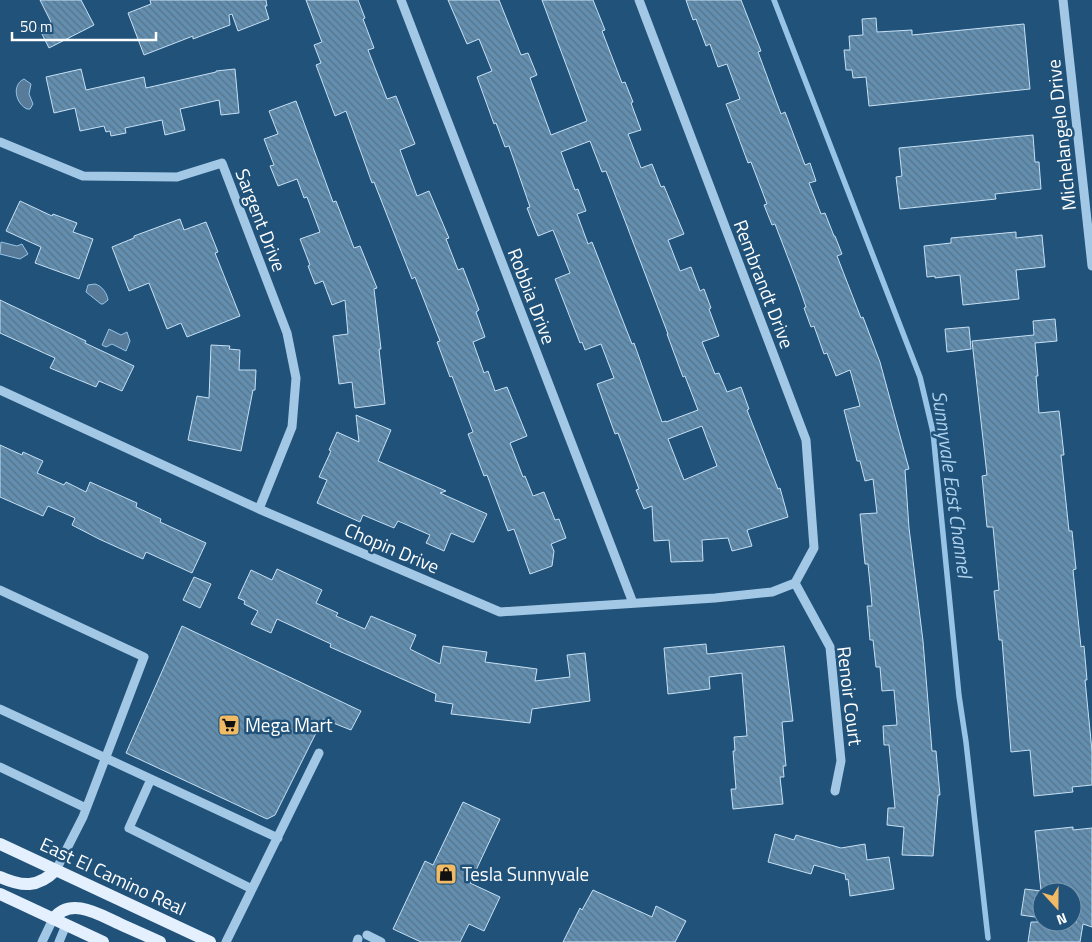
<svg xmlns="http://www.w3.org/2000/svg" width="1092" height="942" viewBox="0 0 1092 942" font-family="'Titillium Web',sans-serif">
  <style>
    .water { fill: #577b98; stroke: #97c4e6 }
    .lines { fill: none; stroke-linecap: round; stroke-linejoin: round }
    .stream { stroke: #97c4e6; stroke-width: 5.5 }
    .building { fill: url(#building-back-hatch); stroke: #c6e0f4; fill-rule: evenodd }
    .minor { stroke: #a3c8e5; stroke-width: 9 }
    .major { stroke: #e4f0fd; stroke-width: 12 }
    .labels { text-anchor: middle; stroke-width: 5; stroke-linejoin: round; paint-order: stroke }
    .street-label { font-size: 19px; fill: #fff; stroke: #21527a }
    .poi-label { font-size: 19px; fill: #fff; stroke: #21527a; text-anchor: start }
    .water-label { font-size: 20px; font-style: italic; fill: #aed2ed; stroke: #21527a }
  </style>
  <defs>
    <pattern id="building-back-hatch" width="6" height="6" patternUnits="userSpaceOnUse" patternTransform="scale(1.25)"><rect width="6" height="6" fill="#628eb0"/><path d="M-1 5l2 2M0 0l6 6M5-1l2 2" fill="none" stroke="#597488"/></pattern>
  </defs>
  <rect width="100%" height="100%" fill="#21527a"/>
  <path class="water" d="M 24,79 L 31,84 L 29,94 L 33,104 L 30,109 L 27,109 C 16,104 11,85 24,79 Z
    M 1,242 L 17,246 L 22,244 L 28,254 L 20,259 L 0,254 Z
    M 95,284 C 102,286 107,293 108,300 L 103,304 L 101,304 L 86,292 L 88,285 Z
    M 109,329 L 121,335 L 127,332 L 130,341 L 126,351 L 112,344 L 106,347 L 102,345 Z"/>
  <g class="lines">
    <path class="stream" d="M 774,0 L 920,377 L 933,432 L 959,696 L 966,742 L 988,938"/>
  </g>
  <path class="building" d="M 40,0 L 81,0 L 94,25 L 49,48 L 39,28 L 51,22 Z
    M 150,0 L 266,0 L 267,6 L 265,6 L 269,19 L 238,31 L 232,14 L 229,15 L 230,25 L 193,39 L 193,36 L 144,55 L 128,13 L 151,4 Z
    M 306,0 L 358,0 L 365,18 L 363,19 L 374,48 L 368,50 L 387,99 L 396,96 L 415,144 L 400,150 L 417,196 L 429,191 L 449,238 L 446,239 L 458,270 L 463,268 L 479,310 L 476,312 L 485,337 L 473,342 L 484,373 L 488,371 L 495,391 L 507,387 L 527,436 L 510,443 L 523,477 L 525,476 L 533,496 L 544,492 L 555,520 L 559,519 L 566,538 L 551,544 L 554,551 L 552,566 L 530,574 L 514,529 L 508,531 L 487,475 L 484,476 L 468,434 L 473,432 L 452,376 L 450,377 L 437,342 L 440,341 L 415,277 L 412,279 L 374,182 L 372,183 L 346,111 L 335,116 L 316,65 L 321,63 L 314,45 L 322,42 Z
    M 448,0 L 499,0 L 521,55 L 528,53 L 537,75 L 530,78 L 551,135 L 587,121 L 542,0 L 593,0 L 605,30 L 602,31 L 622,83 L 625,82 L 633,102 L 631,103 L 641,130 L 628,134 L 641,168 L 652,164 L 661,187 L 664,186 L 684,234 L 668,240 L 680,271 L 691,267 L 700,291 L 704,289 L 711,308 L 709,309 L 719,336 L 702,342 L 715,374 L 719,373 L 727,392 L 741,387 L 749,409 L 747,410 L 778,489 L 780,488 L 788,517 L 747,530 L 752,546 L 732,551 L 728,538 L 702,540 L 703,561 L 671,562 L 669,540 L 654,541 L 652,506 L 644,509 L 636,490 L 639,489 L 618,433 L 615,434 L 597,384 L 614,378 L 601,344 L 585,350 L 582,342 L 580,343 L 555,279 L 570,273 L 553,230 L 538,236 L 527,208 L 530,207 L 509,146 L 505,147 L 496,123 L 494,124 L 477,77 L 492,71 L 479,39 L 467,44 ZM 590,141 L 602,172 L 606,171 L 668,334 L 667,334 L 683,377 L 685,376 L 698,410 L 666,422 L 666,421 L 662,422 L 634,343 L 632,344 L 592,242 L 588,244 L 577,214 L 586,211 L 578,189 L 575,190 L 561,152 ZM 702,426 L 717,466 L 684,480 L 668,439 Z
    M 686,0 L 741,0 L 761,51 L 758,52 L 781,114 L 785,112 L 805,165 L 810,163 L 816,181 L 809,183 L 821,214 L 825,213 L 834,236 L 835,236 L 842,254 L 837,256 L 861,318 L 863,317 L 880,362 L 909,469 L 905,470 L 909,528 L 923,641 L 932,751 L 936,751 L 940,795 L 938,795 L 933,856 L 902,855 L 904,827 L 887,825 L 888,808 L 895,808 L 889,745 L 884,745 L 883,726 L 897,725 L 894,690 L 882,691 L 880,667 L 876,667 L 873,640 L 870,640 L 867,606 L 872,606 L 871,594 L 868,564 L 865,564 L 860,514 L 877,513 L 873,479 L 865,481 L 860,461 L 857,461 L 844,410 L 860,406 L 850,370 L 836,376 L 827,353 L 824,354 L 814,326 L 811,327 L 804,308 L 806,307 L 798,284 L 775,224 L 772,225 L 764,205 L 767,204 L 751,162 L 748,163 L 726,104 L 740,99 L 727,64 L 718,67 L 710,44 L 706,46 L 696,19 L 693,20 Z
    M 876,18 L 877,32 L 912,30 L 912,35 L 1024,24 L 1030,89 L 869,106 L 866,77 L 853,78 L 852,70 L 846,70 L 844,50 L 850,50 L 849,36 L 863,35 L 862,19 Z
    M 81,69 L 86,90 L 144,77 L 146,88 L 216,72 L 216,71 L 235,69 L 239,113 L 221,115 L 219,100 L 180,109 L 185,130 L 165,135 L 162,120 L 125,128 L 126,133 L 111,136 L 110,131 L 106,132 L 104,126 L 80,131 L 75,108 L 54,113 L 46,77 Z
    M 296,101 L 333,202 L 336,201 L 354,248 L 360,246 L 377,288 L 374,289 L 381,349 L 379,349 L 385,404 L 355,408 L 352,382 L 339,384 L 333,336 L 348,334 L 345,300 L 332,305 L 323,281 L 315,284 L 308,266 L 310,265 L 300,239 L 320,232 L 307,197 L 304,198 L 297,179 L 278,186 L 270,166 L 274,165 L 264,139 L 278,134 L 269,111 Z
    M 1033,135 L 1035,162 L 1039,162 L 1041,189 L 995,194 L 996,199 L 900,209 L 896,177 L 902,176 L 899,148 Z
    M 20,201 L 52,216 L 53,214 L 77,223 L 73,232 L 93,239 L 79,279 L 35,263 L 41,247 L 6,231 Z
    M 180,219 L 184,230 L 206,222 L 218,252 L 215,253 L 240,316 L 187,337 L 181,323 L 167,329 L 149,283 L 129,291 L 112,247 L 134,238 L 134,236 Z
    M 1016,232 L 1016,238 L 1042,235 L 1045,267 L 1016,270 L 1019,299 L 963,305 L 960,275 L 935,278 L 935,276 L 927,277 L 924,246 L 951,243 L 951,238 Z
    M 0,300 L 86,341 L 85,343 L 134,366 L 122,391 L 99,381 L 96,387 L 50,368 L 55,358 L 0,333 Z
    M 1055,319 L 1057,341 L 1035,343 L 1038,376 L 1036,376 L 1039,413 L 1059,411 L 1064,455 L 1061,455 L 1069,531 L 1072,531 L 1076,569 L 1073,570 L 1081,647 L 1084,646 L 1087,680 L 1085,680 L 1092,751 L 1092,785 L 1072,787 L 1073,792 L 1034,796 L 1030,750 L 1011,752 L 1002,640 L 999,640 L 994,591 L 999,590 L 993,527 L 987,527 L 982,476 L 987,475 L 972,341 L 1034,335 L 1033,321 Z
    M 969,327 L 971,349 L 947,352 L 945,329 Z
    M 211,345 L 230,346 L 229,349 L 240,350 L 239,370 L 256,370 L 255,390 L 253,390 L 241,451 L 188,440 L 197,396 L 209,398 Z
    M 356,415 L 391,430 L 378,461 L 446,491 L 440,493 L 487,514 L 474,542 L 472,542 L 451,533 L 444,551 L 426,543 L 430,535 L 398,521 L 394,528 L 363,515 L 360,522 L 317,503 L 327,480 L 319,477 L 331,451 L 329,450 L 337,432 L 359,442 Z
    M 0,445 L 22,455 L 23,452 L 43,461 L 37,473 L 64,485 L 66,482 L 86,492 L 90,482 L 137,503 L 136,507 L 161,519 L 160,522 L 206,543 L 192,573 L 146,552 L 143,559 L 99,539 L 72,525 L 75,518 L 48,506 L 43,516 L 0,497 Z
    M 277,569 L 322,590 L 316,603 L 338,613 L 336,616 L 365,629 L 371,616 L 416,635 L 410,649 L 440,664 L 443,646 L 487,652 L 485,662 L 537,669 L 535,681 L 570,677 L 567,655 L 585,653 L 590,701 L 532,709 L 530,723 L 451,714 L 453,704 L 435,701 L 436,694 L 330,647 L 331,644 L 277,619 L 271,633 L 251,624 L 258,611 L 244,604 L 245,601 L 238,598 L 251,570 L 272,580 Z
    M 194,577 L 211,584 L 200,608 L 183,600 Z
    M 182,626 L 361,711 L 351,730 L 323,719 L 275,815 L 267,819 L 126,753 Z
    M 706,644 L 707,654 L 784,646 L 793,721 L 782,722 L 786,766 L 783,766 L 784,777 L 780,777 L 783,804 L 733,809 L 731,789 L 736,789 L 733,751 L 735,751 L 734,737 L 747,736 L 742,673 L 709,677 L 710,689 L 668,694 L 664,648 Z
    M 463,802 L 500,819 L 470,883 L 500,897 L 484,931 L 469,924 L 460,942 L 421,942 L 393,929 L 425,861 L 433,865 Z
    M 1073,827 L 1073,830 L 1092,828 L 1092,927 L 1083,924 L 1080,942 L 1028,942 L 1031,922 L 1077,922 L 1072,920 L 1072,892 L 1042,892 L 1042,918 L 1021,915 L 1025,889 L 1041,891 L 1035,831 Z
    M 775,834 L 794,840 L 796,835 L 841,848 L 865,844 L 867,860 L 889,857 L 894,889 L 850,896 L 848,879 L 846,880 L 845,874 L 814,865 L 811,874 L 768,862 Z
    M 593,890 L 652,917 L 656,906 L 686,921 L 675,942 L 563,942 L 580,908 L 582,910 Z"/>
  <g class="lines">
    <path class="minor" d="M 401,0 L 633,603
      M 639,0 L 806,440 L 814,548 L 795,583
      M 1063,0 L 1092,266
      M 0,142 L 83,176 L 177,177 L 222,163 L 287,333 L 296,378 L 292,427 L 259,509
      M 0,390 L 259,509 L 500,612 L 715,598 L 772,592 L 795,583
      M 795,583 L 830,647 L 841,761 L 835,791
      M 0,590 L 144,657 L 83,817 L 56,870
      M 0,709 L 278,838
      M 0,767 L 86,808
      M 151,779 L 129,828 L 252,889
      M 367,935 L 381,942
      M 42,942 L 53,919
      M 59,942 L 66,925
      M 226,942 L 319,753
      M 357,942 L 358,939"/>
    <path class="major" d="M 0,844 L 210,942
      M 0,877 C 22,887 38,888 56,870
      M 0,894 L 103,942
      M 53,919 C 71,896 100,915 120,924 C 133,930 147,936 160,942"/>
  </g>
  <defs>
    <g id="supermarket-square" transform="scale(1.125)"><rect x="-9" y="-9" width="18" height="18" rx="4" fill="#f1ba65" stroke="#21527a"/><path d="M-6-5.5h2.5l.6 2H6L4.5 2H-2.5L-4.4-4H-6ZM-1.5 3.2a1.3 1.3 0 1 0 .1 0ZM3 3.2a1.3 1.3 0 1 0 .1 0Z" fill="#111"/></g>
    <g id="shop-square" transform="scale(1.125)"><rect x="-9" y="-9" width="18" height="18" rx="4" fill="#f1ba65" stroke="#21527a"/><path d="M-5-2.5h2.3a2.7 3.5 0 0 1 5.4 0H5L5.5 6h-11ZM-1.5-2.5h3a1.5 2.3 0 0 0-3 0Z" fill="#111"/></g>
  </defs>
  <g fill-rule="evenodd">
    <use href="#supermarket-square" x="229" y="725"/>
    <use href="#shop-square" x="446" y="874"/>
  </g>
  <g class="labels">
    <g class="street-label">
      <text transform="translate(1061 135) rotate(-96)" y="7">Michelangelo Drive</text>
      <text transform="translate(261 220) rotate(69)" y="7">Sargent Drive</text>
      <text transform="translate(764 284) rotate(69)" y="7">Rembrandt Drive</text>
      <text transform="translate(532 296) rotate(69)" y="7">Robbia Drive</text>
      <text transform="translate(392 548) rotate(23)" y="7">Chopin Drive</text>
      <text transform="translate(850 696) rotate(83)" y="7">Renoir Court</text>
      <text transform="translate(113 876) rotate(25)" y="7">East El Camino Real</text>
    </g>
    <g class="poi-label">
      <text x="245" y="732">Mega Mart</text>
      <text x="462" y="881">Tesla Sunnyvale</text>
    </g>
    <g class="water-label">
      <text transform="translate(952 484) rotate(82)" y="7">Sunnyvale East Channel</text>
    </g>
  </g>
  <g transform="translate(1057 907) rotate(159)"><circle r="24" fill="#21527a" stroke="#7a97af"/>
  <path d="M0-4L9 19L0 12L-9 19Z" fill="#f1ba65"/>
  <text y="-8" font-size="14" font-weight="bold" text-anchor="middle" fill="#ffffff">N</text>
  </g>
  <path d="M12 32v8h144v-8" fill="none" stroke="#ffffff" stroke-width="2.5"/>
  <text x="20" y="32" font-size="15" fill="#ffffff" stroke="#21527a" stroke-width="4" paint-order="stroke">50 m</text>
</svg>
